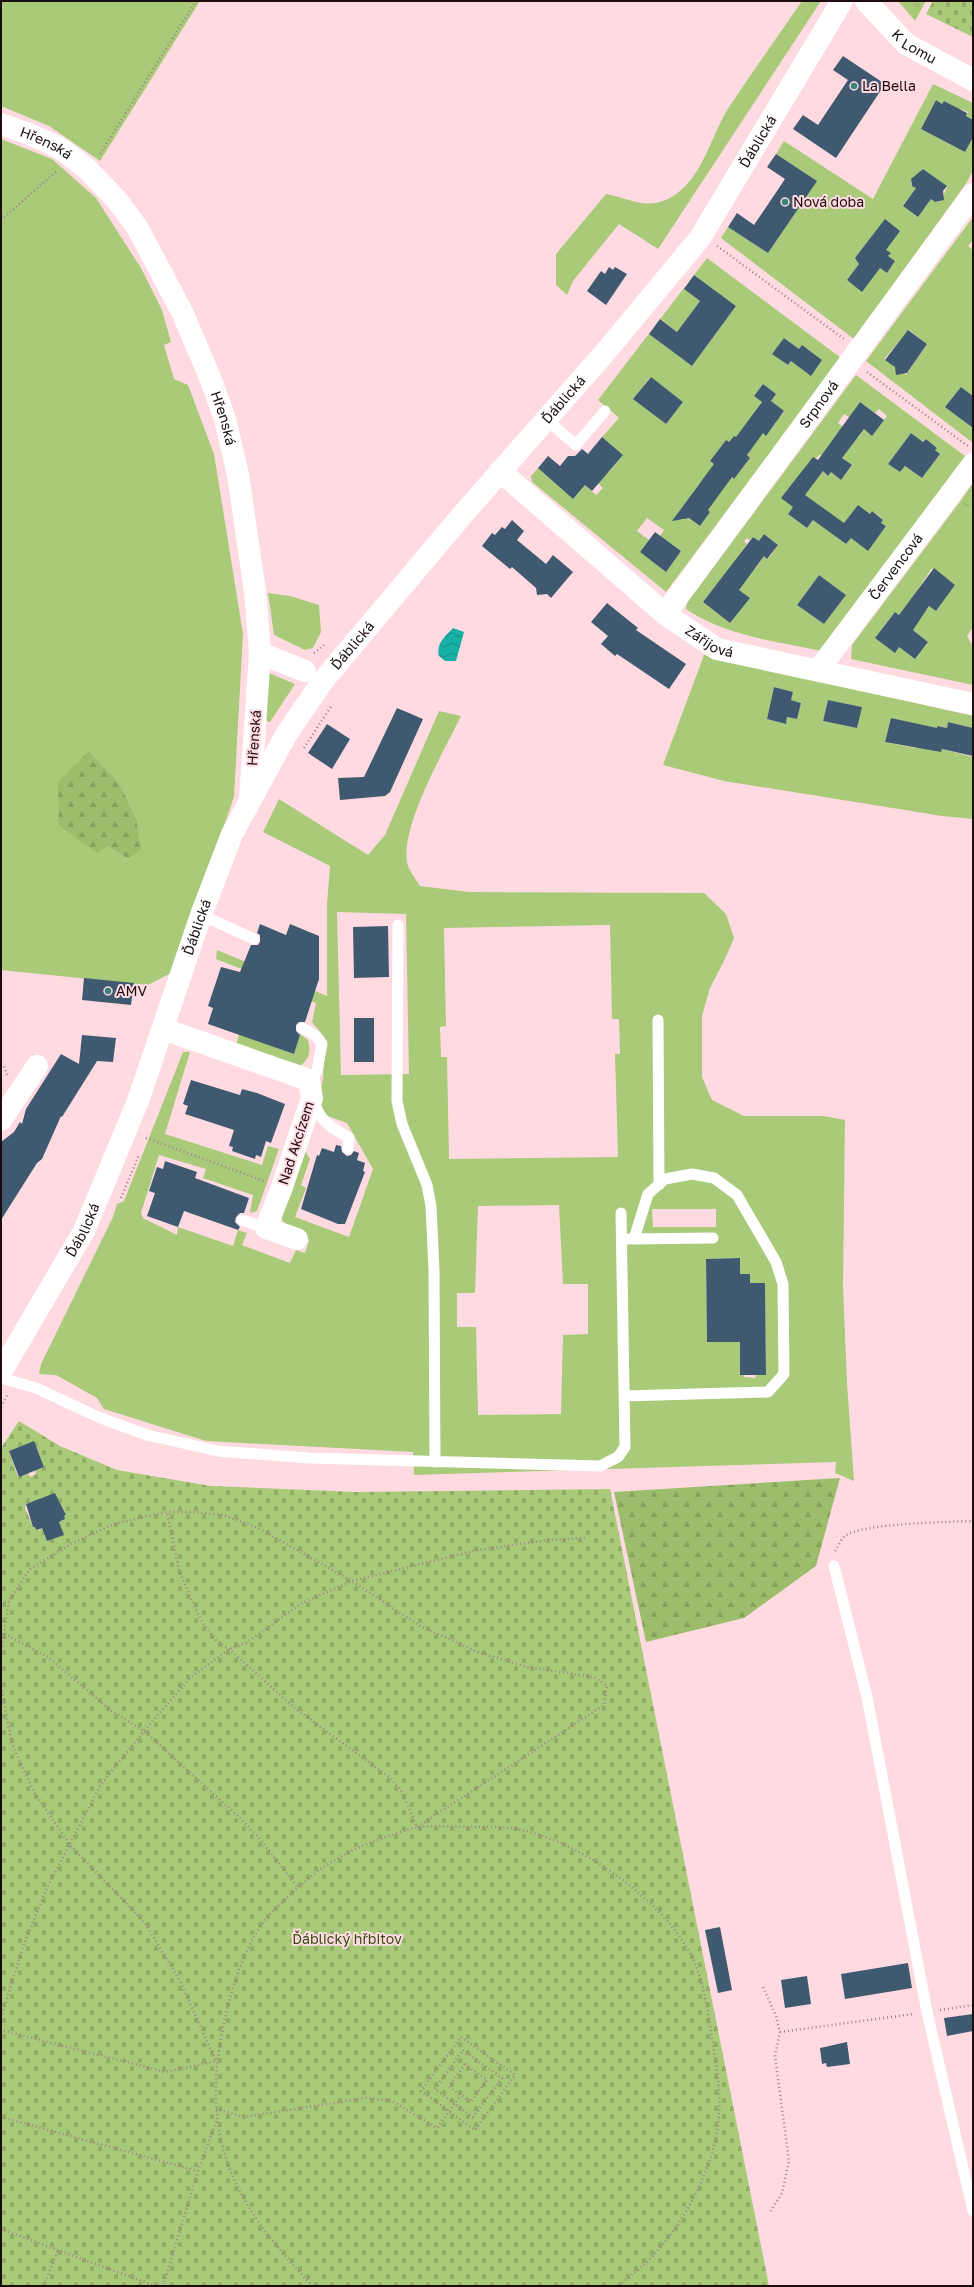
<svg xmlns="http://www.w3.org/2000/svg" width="974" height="2287" viewBox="0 0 974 2287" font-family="'Golos Text',sans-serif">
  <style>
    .green { fill: #a8ca79; fill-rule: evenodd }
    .forest { fill: url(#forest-firs) }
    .cemetery { fill: url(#cemetery-stones); fill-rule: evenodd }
    .park { fill: url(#park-tufts) }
    .water { fill: url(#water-waves) }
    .building { fill: #3f5971 }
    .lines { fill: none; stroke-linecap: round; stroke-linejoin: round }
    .path { stroke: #9d8287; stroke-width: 2.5; stroke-dasharray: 1 3; stroke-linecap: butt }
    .service { stroke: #fff; stroke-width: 11 }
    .minor { stroke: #fff; stroke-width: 22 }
    .tertiary { stroke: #fff; stroke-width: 22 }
    .secondary { stroke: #fff; stroke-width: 22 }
    .poi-dot { fill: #3b827b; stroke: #ffdbe1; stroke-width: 1.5 }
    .labels { text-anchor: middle; stroke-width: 4; stroke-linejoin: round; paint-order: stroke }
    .street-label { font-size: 14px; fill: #1b0c0f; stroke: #ffdbe1 }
    .poi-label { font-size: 14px; fill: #1b0c0f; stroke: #ffdbe1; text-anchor: start }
    .park-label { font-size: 14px; fill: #374b10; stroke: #ffdbe1 }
  </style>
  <defs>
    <pattern id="forest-firs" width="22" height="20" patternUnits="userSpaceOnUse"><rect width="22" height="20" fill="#9cbd6b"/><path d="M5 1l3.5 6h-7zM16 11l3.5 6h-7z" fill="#86a15c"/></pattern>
    <pattern id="cemetery-stones" width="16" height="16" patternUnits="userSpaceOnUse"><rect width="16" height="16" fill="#a8ca79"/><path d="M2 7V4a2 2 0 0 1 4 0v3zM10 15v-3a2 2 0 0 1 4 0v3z" fill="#90ac67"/></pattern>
    <pattern id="park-tufts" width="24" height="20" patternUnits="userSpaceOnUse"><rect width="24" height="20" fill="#a8ca79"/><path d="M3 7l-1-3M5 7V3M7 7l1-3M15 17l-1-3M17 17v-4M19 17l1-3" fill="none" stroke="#90ac67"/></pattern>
    <pattern id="water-waves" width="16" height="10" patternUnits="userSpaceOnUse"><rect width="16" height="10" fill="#18afa4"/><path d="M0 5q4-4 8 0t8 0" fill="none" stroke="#158d84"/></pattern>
  </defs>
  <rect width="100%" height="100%" fill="#ffdbe1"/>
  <path class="green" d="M 1,1 L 200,1 L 100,161 L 49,126 L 1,106 Z
    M 802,1 L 821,1 L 658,249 L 619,224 L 573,281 L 567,295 L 556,285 L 556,254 L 606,194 C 630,198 645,211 670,198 C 702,181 711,135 729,107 C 753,71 778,36 802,1 Z
    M 933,84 L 973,103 L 973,120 L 966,116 L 968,112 L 961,109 L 959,113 L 955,107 L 944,101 L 942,104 L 936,100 L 921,129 L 965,152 L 973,137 L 973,170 L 967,182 L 854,339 L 721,238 L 728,227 L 768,253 L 816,181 L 776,154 L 784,141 L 873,199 ZM 923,169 L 947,187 L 941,201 L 935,202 L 931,199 L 918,217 L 903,206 L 916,188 L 911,185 L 911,180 ZM 873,240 L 890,253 L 888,256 L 895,261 L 887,273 L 879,267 L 862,291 L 847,280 L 860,263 L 856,257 Z
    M 1,139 L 52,159 L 96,198 L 141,268 L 162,310 L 171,342 L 164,345 L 174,379 L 188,385 L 214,454 L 243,634 L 234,797 L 173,972 L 148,985 L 1,970 ZM 89,751 L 120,784 L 136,818 L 128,859 L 107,846 Z
    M 973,217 L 973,240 L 968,246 L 973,250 L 973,396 L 961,387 L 946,407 L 970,426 L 973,423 L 973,443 L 866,361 ZM 909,330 L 927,344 L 906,375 L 884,359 Z
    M 707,258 L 841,358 L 666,592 L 532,482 L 531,476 L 538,468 L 573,499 L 585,485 L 596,495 L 603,488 L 592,477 L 602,467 L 609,472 L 623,455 L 602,437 L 619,418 L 598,400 ZM 694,275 L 736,306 L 692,366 L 649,333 L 661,319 L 677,332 L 700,301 L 684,289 ZM 784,338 L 799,349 L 802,345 L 822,360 L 811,375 L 791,361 L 788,365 L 773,354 ZM 650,377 L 683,402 L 666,424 L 634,399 ZM 763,384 L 776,394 L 771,401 L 784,412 L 780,417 L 777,416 L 776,423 L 766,435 L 748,422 L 762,402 L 754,396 ZM 734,436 L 751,449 L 747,455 L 750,458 L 734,479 L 710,461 L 726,440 L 729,442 ZM 699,484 L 717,498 L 705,509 L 710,512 L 700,526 L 687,517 L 682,520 L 678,517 L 678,513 ZM 647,518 L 664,530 L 660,536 L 681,551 L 666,571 L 640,552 L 649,540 L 637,531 Z
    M 856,375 L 965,456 L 821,651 C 775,641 726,636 686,609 L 687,603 ZM 860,402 L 875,413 L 879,409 L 887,416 L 872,435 L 864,429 L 858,438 L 838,423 L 844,414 L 849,417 ZM 911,433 L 923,442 L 926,439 L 937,448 L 935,450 L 940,454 L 922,478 L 905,466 L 900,472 L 888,464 ZM 819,455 L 842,458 L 852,466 L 841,480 L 831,472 L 828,476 L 823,471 L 819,476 L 806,466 L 813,457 L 816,459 ZM 792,485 L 822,508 L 807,528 L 788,514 L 794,506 ZM 858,505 L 870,514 L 872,511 L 883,519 L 881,523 L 886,526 L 868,550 L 851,538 L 846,544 L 835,536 ZM 764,534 L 778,545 L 768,559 L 764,556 L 755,569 L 738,557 L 747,544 L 744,541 L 747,538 L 750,540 L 753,537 L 759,541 ZM 819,575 L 846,595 L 824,624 L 797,605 ZM 723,577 L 749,598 L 730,623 L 703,602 Z
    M 959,503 L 973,513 L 973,627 L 967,636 L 973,647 L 973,685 L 851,659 L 852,645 ZM 932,568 L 955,585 L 936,611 L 929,606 L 927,610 L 914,595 ZM 895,612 L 914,626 L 912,629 L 928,642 L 915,659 L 899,647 L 894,652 L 875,638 Z
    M 268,593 L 290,596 L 319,605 L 321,632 L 313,648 L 305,650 L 274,635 Z
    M 704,655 L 973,716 L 973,728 L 948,722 L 947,728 L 937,726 L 932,750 L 941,752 L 942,749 L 973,757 L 973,819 L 942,816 L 724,781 L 663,765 ZM 774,687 L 793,692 L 791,700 L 801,703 L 797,719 L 787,717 L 786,724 L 767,719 ZM 828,700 L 861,707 L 857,728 L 823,721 ZM 891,718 L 920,725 L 915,748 L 885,742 Z
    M 269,673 L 295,684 L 270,722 L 268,722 L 265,717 Z
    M 439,711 L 461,716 C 444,751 401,825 407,862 C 408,870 416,879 420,886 L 469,892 L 704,893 L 726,914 L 734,938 L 724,961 L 710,988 L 702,1016 L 702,1077 L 712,1100 L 744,1116 L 823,1116 L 845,1120 L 843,1286 L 847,1383 L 854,1481 L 835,1473 L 836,1462 L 414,1475 L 413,1452 L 206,1441 L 104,1409 L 97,1398 L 56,1375 L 39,1374 L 41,1364 L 113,1217 L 117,1204 L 124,1201 L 183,1052 L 190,1052 L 165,1134 L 262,1165 L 268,1146 L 279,1149 L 257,1211 L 250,1213 L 253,1195 L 203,1178 L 206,1169 L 159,1155 L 141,1213 L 143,1218 L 177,1235 L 178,1227 L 233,1246 L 238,1230 L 247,1233 L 242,1245 L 290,1263 L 296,1250 L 305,1253 L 309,1240 L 284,1223 L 281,1217 L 305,1151 L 310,1159 L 301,1185 L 306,1188 L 295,1217 L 349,1237 L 373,1169 L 347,1123 L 325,1115 L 319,1100 L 323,1078 L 325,1038 L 312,1022 L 316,1003 L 266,984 L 268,979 L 216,959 L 217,950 L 327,996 L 327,904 L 330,866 L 263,832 L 279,799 L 368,855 L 385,835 ZM 337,912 L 406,914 L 409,1074 L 341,1075 ZM 610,925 L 612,1019 L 619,1019 L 620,1054 L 615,1054 L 618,1157 L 449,1159 L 447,1057 L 441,1057 L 440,1027 L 446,1026 L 444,928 ZM 559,1205 L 563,1284 L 588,1284 L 588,1334 L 563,1335 L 561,1414 L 478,1415 L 476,1327 L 457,1327 L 457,1293 L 475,1293 L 478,1206 ZM 652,1209 L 716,1209 L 716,1227 L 653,1227 ZM 740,1258 L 740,1274 L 750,1274 L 750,1283 L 765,1283 L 766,1374 L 756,1375 L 755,1378 L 744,1377 L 740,1342 L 707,1342 L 706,1259 Z
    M 239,1034 L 294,1054 L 300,1034 L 308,1040 C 311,1052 310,1058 300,1066 L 235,1048 Z"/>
  <path class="forest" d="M 89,751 L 120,784 L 136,818 L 141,849 L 128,859 L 107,846 L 97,853 L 59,826 L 58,782 Z
    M 840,1478 L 816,1566 L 744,1618 L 646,1642 L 614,1492 Z"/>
  <path class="cemetery" d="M 933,1 L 973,1 L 973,37 L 926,14 Z
    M 19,1421 L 60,1446 L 117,1470 L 211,1486 L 356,1492 L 610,1489 L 769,2286 L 1,2286 L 1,1448 ZM 34,1442 L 44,1467 L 35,1471 L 36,1474 L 30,1477 L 28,1473 L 18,1477 L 9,1451 ZM 55,1493 L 66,1515 L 64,1516 L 64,1520 L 61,1521 L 58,1518 L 60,1527 L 44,1533 L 41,1525 L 40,1529 L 36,1530 L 35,1527 L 33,1527 L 25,1508 L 26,1504 L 31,1502 L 32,1505 Z"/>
  <path class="park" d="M 898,1 L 926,1 L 915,21 Z
    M 973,483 L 973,513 L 959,503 Z"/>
  <path class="water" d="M 453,628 L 464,632 L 456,661 L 445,661 L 439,656 C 436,643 445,637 453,628 Z"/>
  <path class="building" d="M 843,56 L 885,84 L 836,158 L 793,129 L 803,115 L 818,125 L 848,80 L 833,70 Z
    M 936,100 L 942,104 L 944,101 L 967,113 L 966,116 L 973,120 L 973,137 L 965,152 L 921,129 Z
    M 776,154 L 817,181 L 768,253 L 728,227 L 737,213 L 754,225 L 785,179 L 767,167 Z
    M 923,169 L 947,186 L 943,191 L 944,200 L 935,202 L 931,199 L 918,217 L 903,206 L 916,188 L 912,186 L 911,179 Z
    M 885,219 L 900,231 L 886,250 L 891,253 L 888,256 L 895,261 L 887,273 L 880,268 L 862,292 L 847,280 L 859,264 L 855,258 Z
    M 609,267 L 613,270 L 615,267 L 627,274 L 606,305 L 587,291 L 601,271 L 605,274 Z
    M 694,275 L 736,306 L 692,366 L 649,334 L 660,319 L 677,332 L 700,301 L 684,289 Z
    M 908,330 L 927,344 L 907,373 L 896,375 L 895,367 L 885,360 Z
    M 784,338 L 799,349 L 802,345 L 822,360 L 811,376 L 791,361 L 788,365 L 772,354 Z
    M 651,377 L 683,402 L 666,424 L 633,399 Z
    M 763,384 L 776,394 L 771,401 L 784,411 L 766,436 L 763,433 L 747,455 L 750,458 L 734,479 L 732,477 L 708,510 L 710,512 L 700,526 L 689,518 L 672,521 L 714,464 L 710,461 L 726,440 L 729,442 L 734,436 L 736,437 L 762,402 L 754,396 Z
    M 961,387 L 973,396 L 973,428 L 945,407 Z
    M 860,402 L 884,420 L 872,436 L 864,429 L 842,458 L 852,465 L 841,480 L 831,472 L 828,476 L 823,471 L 805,495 L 844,523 L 858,505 L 870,514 L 872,511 L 883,520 L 881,523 L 886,526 L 868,551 L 851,538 L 846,544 L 813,520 L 807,528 L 788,514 L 793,507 L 781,498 L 813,457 L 818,460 Z
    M 911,433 L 923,442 L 926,439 L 937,448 L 935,450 L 940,454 L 922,478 L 905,466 L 900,472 L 888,464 Z
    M 602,437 L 623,455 L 592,491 L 585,485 L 573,499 L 538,468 L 548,456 L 560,466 L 568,456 L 575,456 L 582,449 L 588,454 Z
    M 512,520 L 524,531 L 517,540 L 546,564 L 553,555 L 573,572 L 551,598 L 547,594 L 537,595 L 536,588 L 512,567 L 510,569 L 482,546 L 492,533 L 495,535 L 502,527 L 505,529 Z
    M 655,532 L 681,551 L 666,572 L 640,552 Z
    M 764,534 L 778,545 L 767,559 L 764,556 L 739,590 L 750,598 L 730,623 L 703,602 L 753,537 L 759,541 Z
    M 934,568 L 955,585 L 936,611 L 929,606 L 913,630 L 928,642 L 915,659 L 899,647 L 895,653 L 875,638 L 895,612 L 899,615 Z
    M 819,575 L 846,595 L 824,624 L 797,605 Z
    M 607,603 L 638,628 L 636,630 L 686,664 L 669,689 L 617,654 L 615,656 L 601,644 L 608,636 L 591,622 Z
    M 774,687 L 793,692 L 791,700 L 801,703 L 797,719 L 787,717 L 786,724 L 767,719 Z
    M 828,700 L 862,707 L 857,728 L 823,721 Z
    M 397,708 L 423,719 L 390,792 L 385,796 L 340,800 L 338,778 L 364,777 Z
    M 891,718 L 937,728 L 937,726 L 947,728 L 948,722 L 973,728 L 973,756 L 942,749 L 941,752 L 885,742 Z
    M 327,724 L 350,739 L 332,769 L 308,753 Z
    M 260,924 L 286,935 L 290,924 L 319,936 L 319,979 L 305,1022 L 299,1022 L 296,1025 L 296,1031 L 300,1035 L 294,1054 L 208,1024 L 213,1008 L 208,1006 L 221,967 L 240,972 L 251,945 L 258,945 L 260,942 L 260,935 L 257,933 Z
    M 388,926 L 389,977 L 354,978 L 353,927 Z
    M 84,978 L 134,983 L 131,1005 L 82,1000 Z
    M 354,1018 L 374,1018 L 374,1062 L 354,1062 Z
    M 82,1035 L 116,1038 L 113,1062 L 97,1061 L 62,1117 L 61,1116 L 42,1159 L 37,1163 L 1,1220 L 1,1142 L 14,1132 L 20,1122 L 22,1124 L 26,1109 L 61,1054 L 79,1064 Z
    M 191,1080 L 240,1095 L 242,1089 L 257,1093 L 285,1104 L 271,1143 L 266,1141 L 261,1157 L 256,1155 L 255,1159 L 232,1151 L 233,1147 L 229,1146 L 234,1130 L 185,1114 L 188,1106 L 183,1104 Z
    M 336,1145 L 341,1146 L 342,1152 L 347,1156 L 351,1155 L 354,1151 L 359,1153 L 357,1160 L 365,1163 L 363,1171 L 365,1172 L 345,1224 L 338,1224 L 301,1209 L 317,1155 L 319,1156 L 322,1148 L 334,1152 Z
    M 165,1161 L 197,1172 L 195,1178 L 249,1198 L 244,1213 L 240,1213 L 236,1217 L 235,1222 L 240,1227 L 238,1230 L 184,1211 L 178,1227 L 147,1216 L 155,1193 L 149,1191 L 157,1167 L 163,1169 Z
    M 740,1258 L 740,1274 L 750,1274 L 750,1283 L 765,1283 L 766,1375 L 740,1375 L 740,1342 L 707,1342 L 706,1259 Z
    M 34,1441 L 44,1467 L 19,1477 L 9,1451 Z
    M 55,1493 L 66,1515 L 64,1516 L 65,1519 L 59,1522 L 64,1535 L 47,1541 L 42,1528 L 36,1530 L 35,1527 L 33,1527 L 26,1504 Z
    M 720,1927 L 732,1990 L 718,1993 L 705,1930 Z
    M 908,1963 L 912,1988 L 845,1999 L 841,1974 Z
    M 807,1976 L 811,2004 L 785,2008 L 781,1980 Z
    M 973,2014 L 973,2031 L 947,2036 L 944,2018 Z
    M 847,2042 L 850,2064 L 827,2067 L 826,2063 L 822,2064 L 820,2048 Z"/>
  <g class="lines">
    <path class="path" d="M 100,154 L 196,1
      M 1,220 L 58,170
      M 717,246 L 844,339
      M 867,372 L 968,446
      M 314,653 L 324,645
      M 304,748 L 332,705
      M 1,1064 L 4,1066 L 7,1075
      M 146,1138 L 264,1181
      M 121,1198 L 139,1155
      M 1,1407 L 8,1394
      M 835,1551 C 838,1547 841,1539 845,1536 C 863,1523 948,1522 973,1521
      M 1,1603 L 9,1601
      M 1,1632 L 48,1657 L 109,1709 L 144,1731 L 239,1817 L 260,1839 L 298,1888
      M 1,1650 L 9,1601 L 30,1569 L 71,1544 L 114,1524 L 167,1512 L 195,1512 L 223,1515 L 258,1528 L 352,1581 L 420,1626 L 478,1652 L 527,1667 L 594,1677 L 607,1686 L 604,1705 L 417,1827 L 401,1790 L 389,1777 L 296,1709 L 229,1649 L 216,1640 L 204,1625 L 194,1606 L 179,1570 L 167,1512
      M 1,1687 L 12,1744 L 34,1792 L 70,1845 L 145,1923 L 180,1981 L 216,2061 L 166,2072 L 1,2030
      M 763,1987 L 776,2016 L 780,2032 L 775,2056 L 789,2161 L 782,2193 L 770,2212
      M 940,2010 L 973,2005
      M 1,2018 L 24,1944 L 46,1890 L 100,1786 L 144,1731 L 190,1678 L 229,1649 L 246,1643 L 302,1603 L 352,1581 L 478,1550 L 548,1540 L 586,1538
      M 780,2032 L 913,2014
      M 461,2037 L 515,2075 L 475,2130 L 421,2091 Z
      M 463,2050 L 502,2078 L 473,2117 L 435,2089 Z
      M 465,2064 L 487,2080 L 471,2102 L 449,2087 Z
      M 216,2109 L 244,2117 L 366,2098 L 392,2101 L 437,2128 L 461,2095
      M 1,2117 L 198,2171
      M 1,2229 L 155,2286
      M 44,2286 L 58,2250
      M 163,2286 L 198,2171 L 217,2119
      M 313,2286 C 236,2207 199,2141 223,2028 C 231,1990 243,1947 268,1916 C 275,1908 284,1901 291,1894 C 323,1864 347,1850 389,1836 C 399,1833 409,1828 419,1827 C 436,1825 454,1827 471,1827 C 487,1827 506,1826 522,1830 C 558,1838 595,1859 624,1881 C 651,1902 676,1926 692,1957 C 705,1983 708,2015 713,2044 C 716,2066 721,2091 719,2114 C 716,2165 686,2220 652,2257 C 642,2267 630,2277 618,2286"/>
    <path class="service" d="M 546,419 L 576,445 L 605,411
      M 201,915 L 254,939
      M 398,925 L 397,1101 L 402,1124 L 427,1185 L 431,1206 L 434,1270 L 435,1462
      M 658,1020 L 659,1185
      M 302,1028 L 315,1035 L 322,1044 L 317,1071 L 309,1080
      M 313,1100 C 322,1124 330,1126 349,1138 L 348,1149
      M 242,1220 L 266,1228
      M 628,1239 L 713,1238
      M 1,1378 L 36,1388 L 98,1417 L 147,1435 L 218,1451 L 309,1458 L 600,1466 L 618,1457 L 625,1447 L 621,1213
      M 624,1396 L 768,1392 L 784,1374 L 783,1284 L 776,1262 L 737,1195 L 714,1178 L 692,1174 L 665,1179 L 648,1194 L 634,1239
      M 834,1566 L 867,1697 L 927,2012 L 973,2211"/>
    <g class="minor">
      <path id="s1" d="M 866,1 L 906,44 L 973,80"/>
      <path id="s2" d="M 500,471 L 665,614 L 717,649 L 973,704"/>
      <path id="s3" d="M 665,614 L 973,194"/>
      <path d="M 260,653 L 305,671"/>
      <path id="s4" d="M 819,669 L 973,464"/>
      <path d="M 163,1029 L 309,1080 L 312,1098 L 282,1187 L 266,1228 L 297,1239"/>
      <path d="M 1,1120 L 37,1066"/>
    </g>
    <path class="tertiary" id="s5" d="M 1,124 L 29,134 L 60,148 L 87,169 L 116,199 L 137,227 L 163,276 L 183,314 L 211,380 L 225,419 L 238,475 L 255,591 L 260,653 L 250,799"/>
    <path class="secondary" id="s6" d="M 1,1372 L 84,1231 L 138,1101 L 201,915 L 232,834 L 286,735 L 322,682 L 347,652 L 464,513 L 608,349 L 700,238 L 842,1"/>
  </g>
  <g class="poi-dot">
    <circle cx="854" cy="86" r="4"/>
    <circle cx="785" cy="202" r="4"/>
    <circle cx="108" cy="991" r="4"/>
  </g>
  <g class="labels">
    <g class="street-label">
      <text dy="5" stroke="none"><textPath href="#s1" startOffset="67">K Lomu</textPath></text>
      <text dy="5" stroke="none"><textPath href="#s6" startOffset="1460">Ďáblická</textPath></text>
      <text dy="5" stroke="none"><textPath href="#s5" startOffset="49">Hřenská</textPath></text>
      <text dy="5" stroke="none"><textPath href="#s6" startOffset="1136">Ďáblická</textPath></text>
      <text dy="5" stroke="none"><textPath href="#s3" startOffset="260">Srpnová</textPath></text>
      <text dy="5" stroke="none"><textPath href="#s5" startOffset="385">Hřenská</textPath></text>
      <text dy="5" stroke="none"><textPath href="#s4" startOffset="128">Červencová</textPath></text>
      <text dy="5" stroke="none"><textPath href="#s2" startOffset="271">Zářijová</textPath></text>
      <text dy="5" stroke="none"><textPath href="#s6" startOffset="812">Ďáblická</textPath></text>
      <text transform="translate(254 738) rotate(-86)" y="5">Hřenská</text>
      <text dy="5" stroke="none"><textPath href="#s6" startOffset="488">Ďáblická</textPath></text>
      <text transform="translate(296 1143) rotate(-72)" y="5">Nad Akcízem</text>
      <text dy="5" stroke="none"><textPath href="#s6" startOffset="164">Ďáblická</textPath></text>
    </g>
    <g class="poi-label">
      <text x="862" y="91">La Bella</text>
      <text x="793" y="207">Nová doba</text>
      <text x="116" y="996">AMV</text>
    </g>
    <g class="park-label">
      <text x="347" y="1944">Ďáblický hřbitov</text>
    </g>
  </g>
  <rect width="974" height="2287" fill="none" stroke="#1b0c0f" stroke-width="4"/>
</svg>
